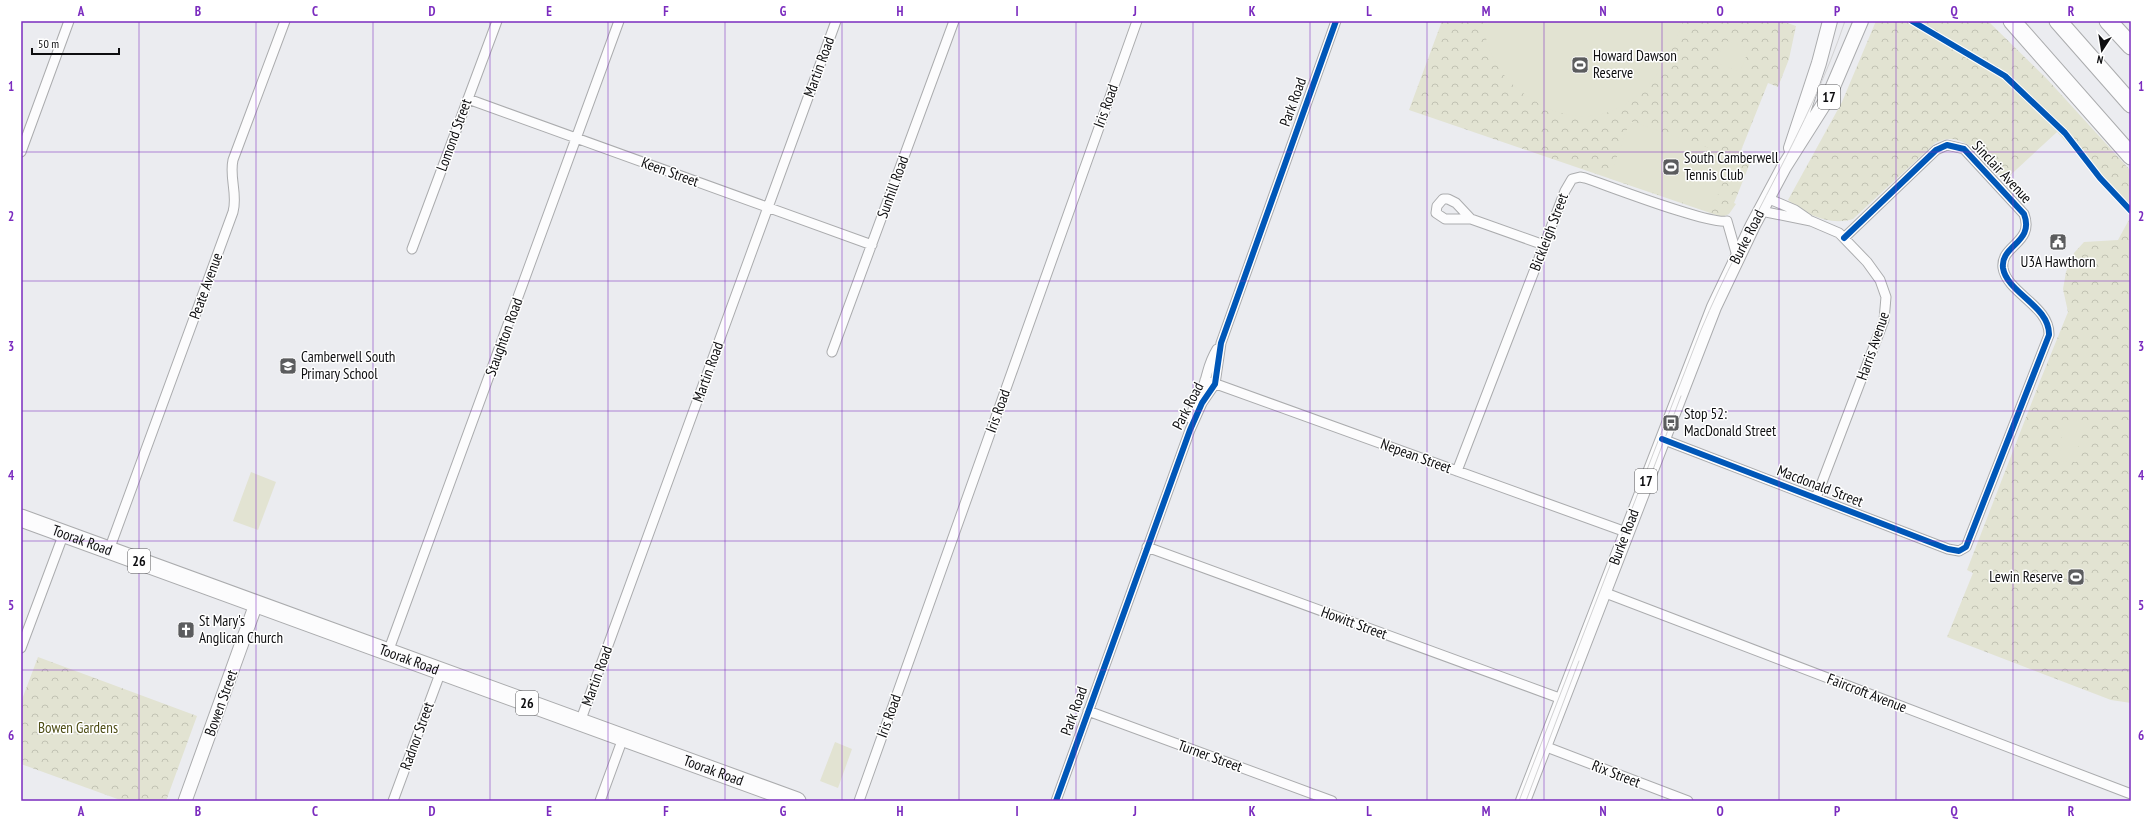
<svg xmlns="http://www.w3.org/2000/svg" width="2152" height="822" viewBox="0 0 2152 822" font-family="'PT Sans Narrow',sans-serif">
  <style>
    .park { fill: url(#park-crowns) }
    .pitch { fill: #e2e3d2 }
    .lines { fill: none; stroke-linecap: round; stroke-linejoin: round }
    .street-casing { stroke: #abacae; stroke-width: 11 }
    .secondary-casing { stroke: #abacae; stroke-width: 15 }
    .primary-casing { stroke: #abacae; stroke-width: 16 }
    .highway-casing { stroke: #abacae; stroke-width: 19 }
    .street { stroke: #fcfcfd; stroke-width: 9 }
    .secondary { stroke: #fcfcfd; stroke-width: 13 }
    .primary { stroke: #fcfcfd; stroke-width: 14 }
    .highway { stroke: #fcfcfd; stroke-width: 17 }
    .tram { stroke: #d2d2d3; stroke-width: 1 }
    .cycleway-casing { stroke: #fff; stroke-width: 8 }
    .cycleway { stroke: #0057b8; stroke-width: 6 }
    .grid { fill: none; stroke: #7b2cbf; stroke-width: 1; stroke-opacity: 0.55 }
    .labels { text-anchor: middle; stroke-width: 3; stroke-linejoin: round; paint-order: stroke }
    .shield { fill: #fff; stroke: #565658; stroke-width: 1 }
    .shield-label { font-size: 14px; font-weight: bold; fill: #0e0e10 }
    .poi-label { font-size: 15px; fill: #0e0e10; stroke: #fff; text-anchor: start }
    .street-label { font-size: 15px; fill: #0e0e10; stroke: #fff }
    .park-label { font-size: 15px; fill: #4f4f17; stroke: #fff }
    .neatline { fill: none; stroke: #7b2cbf; stroke-width: 1.5 }
    .grid-label { font-size: 13px; text-anchor: middle; font-weight: bold; fill: #7b2cbf }
  </style>
  <defs>
    <pattern id="park-crowns" width="20" height="18" patternUnits="userSpaceOnUse"><rect width="20" height="18" fill="#e2e3d2"/><path d="M2 6a3 3 0 1 1 6 0M12 15a3 3 0 1 1 6 0" fill="none" stroke="#c1c2b3"/></pattern>
  </defs>
  <rect width="100%" height="100%" fill="#ebecf0"/>
  <path class="park" d="M 1442,21 L 1782,21 L 1796,26 L 1789,59 L 1778,87 L 1768,83 L 1738,158 L 1750,163 L 1734,203 L 1736,204 L 1729,214 L 1722,217 L 1409,110 Z
    M 1876,21 L 1988,21 L 2047,79 L 2131,171 L 2131,213 L 2057,132 L 2004,181 C 1987,162 1964,127 1935,143 L 1853,219 C 1830,226 1806,215 1788,200 L 1842,102 Z
    M 2131,216 L 2131,703 L 2111,700 L 1947,637 L 1973,573 L 1967,570 L 2040,381 L 2068,312 L 2063,289 L 2066,272 L 2074,253 L 2084,242 L 2118,240 Z
    M 38,657 L 197,716 L 166,801 L 123,801 L 21,764 L 21,702 Z"/>
  <path class="pitch" d="M 1483,21 L 1683,21 C 1660,96 1597,149 1523,93 C 1499,75 1486,51 1483,21 Z
    M 1724,40 L 1749,49 L 1740,72 L 1716,63 Z
    M 1630,121 L 1733,156 L 1711,212 L 1609,178 Z
    M 2063,420 L 2080,421 L 2077,462 L 2060,461 Z
    M 251,472 L 276,482 L 258,530 L 233,521 Z
    M 835,742 L 852,749 L 838,788 L 820,781 Z"/>
  <g class="lines">
    <g class="street-casing">
      <path id="street" d="M 468,99 L 872,245
        M 21,152 L 69,21
        M 1767,198 L 1795,210 L 1808,219
        M 1761,211 L 1811,221 L 1839,233 L 1867,262 L 1880,280 L 1886,297 L 1884,320 L 1816,498
        M 1471,219 L 1445,219 L 1436,213 L 1437,206 L 1443,199 L 1448,199 L 1456,203 L 1471,219 L 1544,245
        M 412,249 L 497,21
        M 832,352 L 954,21
        M 1205,380 L 1626,532
        M 1191,419 C 1193,403 1199,397 1204,384 C 1209,369 1208,364 1217,349
        M 1662,439 L 1948,549 L 1959,551 L 1966,547 L 2049,335 C 2050,306 2007,293 2003,268 C 2000,245 2035,243 2024,214 L 1964,149 L 1947,145 L 1936,150 L 1844,238
        M 1457,471 L 1565,191 L 1572,179 L 1580,177 L 1585,178 C 1609,186 1709,225 1727,221 L 1737,256
        M 1147,547 L 1562,699
        M 109,550 L 233,212 C 238,194 229,178 233,160 L 285,21
        M 1603,592 L 2131,794
        M 21,648 L 64,533
        M 388,652 L 619,21
        M 1088,711 L 1332,801
        M 580,722 L 836,21
        M 1544,746 L 1688,801
        M 393,801 L 441,671
        M 600,801 L 623,738
        M 859,801 L 1137,21
        M 1056,801 L 1190,430 L 1202,403 L 1215,384 L 1221,343 L 1336,21"/>
    </g>
    <g class="secondary-casing">
      <path id="secondary" d="M 185,801 L 256,604"/>
    </g>
    <g class="primary-casing">
      <path id="primary" d="M 1791,148 L 1819,63 L 1830,21
        M 1523,801 L 1714,307 L 1753,225 L 1784,167 L 1829,96 L 1861,21"/>
    </g>
    <g class="highway-casing">
      <g id="highway">
        <path d="M 2012,21 L 2131,156"/>
        <path d="M 2058,21 L 2131,104"/>
        <path d="M 2108,21 L 2131,46"/>
        <path id="s1" d="M 21,518 L 797,801"/>
      </g>
    </g>
    <use href="#street" class="street"/>
    <use href="#secondary" class="secondary"/>
    <use href="#primary" class="primary"/>
    <use href="#highway" class="highway"/>
    <path class="tram" d="M 1649,480 L 1681,396
      M 1519,801 L 1701,330 C 1745,225 1809,129 1845,21
      M 1526,801 L 1579,661"/>
    <g class="cycleway-casing">
      <path id="cycleway" d="M 1912,21 L 2005,76 L 2065,133 L 2100,178 L 2131,211
        M 1662,439 L 1948,549 L 1959,551 L 1966,547 L 2049,335 C 2050,306 2007,293 2003,268 C 2000,245 2035,243 2024,214 L 1964,149 L 1947,145 L 1936,150 L 1844,238
        M 1056,801 L 1190,430 L 1202,403 L 1215,384 L 1221,343 L 1336,21"/>
    </g>
    <use href="#cycleway" class="cycleway"/>
  </g>
  <path class="grid" d="M 139,21 L 139,801M 256,21 L 256,801M 373,21 L 373,801M 490,21 L 490,801M 608,21 L 608,801M 725,21 L 725,801M 842,21 L 842,801M 959,21 L 959,801M 1076,21 L 1076,801M 1193,21 L 1193,801M 1310,21 L 1310,801M 1427,21 L 1427,801M 1544,21 L 1544,801M 1662,21 L 1662,801M 1779,21 L 1779,801M 1896,21 L 1896,801M 2013,21 L 2013,801M 21,152 L 2131,152M 21,281 L 2131,281M 21,411 L 2131,411M 21,541 L 2131,541M 21,670 L 2131,670"/>
  <defs>
    <g id="stadium-square" transform="scale(0.9)"><rect x="-9" y="-9" width="18" height="18" rx="4" fill="#5b5c5e" stroke="#fff"/><path d="M0-5a6.5 5 0 1 0 0 10a6.5 5 0 1 0 0-10ZM-3.5-1.8h7v3.6h-7Z" fill="#fff"/></g>
    <g id="civic-square" transform="scale(0.9)"><rect x="-9" y="-9" width="18" height="18" rx="4" fill="#5b5c5e" stroke="#fff"/><path d="M-.6-6.5H3V-4.5H.6V-3L4-1V1h2V6H-6V1h2V-1L-.6-3ZM-1.2 2.5V6h2.4V2.5Z" fill="#fff"/></g>
    <g id="school-square" transform="scale(0.9)"><rect x="-9" y="-9" width="18" height="18" rx="4" fill="#5b5c5e" stroke="#fff"/><path d="M0-5L7-2L0 1L-7-2ZM-4 1L0 2.5L4 1V4Q0 6-4 4Z" fill="#fff"/></g>
    <g id="bus-square" transform="scale(0.9)"><rect x="-9" y="-9" width="18" height="18" rx="4" fill="#5b5c5e" stroke="#fff"/><path d="M-5-6H5V4H4V6H2V4H-2V6H-4V4H-5ZM-3.5-4V0h7V-4ZM-3.5 1.2v1.5H-2V1.2ZM2 1.2v1.5H3.5V1.2Z" fill="#fff"/></g>
    <g id="church-square" transform="scale(0.9)"><rect x="-9" y="-9" width="18" height="18" rx="4" fill="#5b5c5e" stroke="#fff"/><path d="M-1.2-6h2.4v3.5h3.3v2.4h-3.3V6h-2.4V-.1h-3.3v-2.4h3.3Z" fill="#fff"/></g>
  </defs>
  <g fill-rule="evenodd">
    <use href="#stadium-square" x="1580" y="65"/>
    <use href="#stadium-square" x="1671" y="167"/>
    <use href="#civic-square" x="2058" y="242"/>
    <use href="#school-square" x="288" y="366"/>
    <use href="#bus-square" x="1671" y="423"/>
    <use href="#stadium-square" x="2076" y="577"/>
    <use href="#church-square" x="186" y="630"/>
  </g>
  <g class="labels">
    <g class="shield">
      <rect x="1818" y="85" width="22" height="24" rx="3"/>
      <rect x="1635" y="469" width="22" height="24" rx="3"/>
      <rect x="128" y="549" width="22" height="24" rx="3"/>
      <rect x="516" y="691" width="22" height="24" rx="3"/>
    </g>
    <g class="shield-label">
      <text x="1829" y="102">17</text>
      <text x="1646" y="486">17</text>
      <text x="139" y="566">26</text>
      <text x="527" y="708">26</text>
    </g>
    <g class="poi-label">
      <text x="1593" y="61">Howard Dawson<tspan x="1593" dy="17">Reserve</tspan></text>
      <text x="1684" y="163">South Camberwell<tspan x="1684" dy="17">Tennis Club</tspan></text>
      <text x="2058" y="267" text-anchor="middle">U3A Hawthorn</text>
      <text x="301" y="362">Camberwell South<tspan x="301" dy="17">Primary School</tspan></text>
      <text x="1684" y="419">Stop 52:<tspan x="1684" dy="17">MacDonald Street</tspan></text>
      <text x="2063" y="582" text-anchor="end">Lewin Reserve</text>
      <text x="199" y="626">St Mary's<tspan x="199" dy="17">Anglican Church</tspan></text>
    </g>
    <g class="street-label">
      <text transform="translate(819 67) rotate(-70)" y="5">Martin Road</text>
      <text transform="translate(1293 102) rotate(-70)" y="5">Park Road</text>
      <text transform="translate(1106 106) rotate(-70)" y="5">Iris Road</text>
      <text transform="translate(454 135) rotate(-70)" y="5">Lomond Street</text>
      <text transform="translate(670 172) rotate(20)" y="5">Keen Street</text>
      <text transform="translate(2002 172) rotate(47)" y="5">Sinclair Avenue</text>
      <text transform="translate(893 187) rotate(-70)" y="5">Sunhill Road</text>
      <text transform="translate(1549 232) rotate(-69)" y="5">Bickleigh Street</text>
      <text transform="translate(1747 237) rotate(-63)" y="5">Burke Road</text>
      <text transform="translate(206 286) rotate(-70)" y="5">Peate Avenue</text>
      <text transform="translate(504 337) rotate(-70)" y="5">Staughton Road</text>
      <text transform="translate(1873 346) rotate(-71)" y="5">Harris Avenue</text>
      <text transform="translate(708 372) rotate(-70)" y="5">Martin Road</text>
      <text transform="translate(1188 406) rotate(-63)" y="5">Park Road</text>
      <text transform="translate(998 411) rotate(-70)" y="5">Iris Road</text>
      <text transform="translate(1416 456) rotate(20)" y="5">Nepean Street</text>
      <text transform="translate(1820 486) rotate(21)" y="5">Macdonald Street</text>
      <text transform="translate(1624 537) rotate(-69)" y="5">Burke Road</text>
      <text dy="5" stroke="none"><textPath href="#s1" startOffset="65">Toorak Road</textPath></text>
      <text transform="translate(1354 623) rotate(20)" y="5">Howitt Street</text>
      <text dy="5" stroke="none"><textPath href="#s1" startOffset="413">Toorak Road</textPath></text>
      <text transform="translate(597 676) rotate(-70)" y="5">Martin Road</text>
      <text transform="translate(1867 693) rotate(21)" y="5">Faircroft Avenue</text>
      <text transform="translate(221 703) rotate(-70)" y="5">Bowen Street</text>
      <text transform="translate(1074 711) rotate(-70)" y="5">Park Road</text>
      <text transform="translate(889 716) rotate(-70)" y="5">Iris Road</text>
      <text transform="translate(417 736) rotate(-70)" y="5">Radnor Street</text>
      <text transform="translate(1210 756) rotate(20)" y="5">Turner Street</text>
      <text dy="5" stroke="none"><textPath href="#s1" startOffset="737">Toorak Road</textPath></text>
      <text transform="translate(1616 774) rotate(21)" y="5">Rix Street</text>
    </g>
    <g class="park-label">
      <text x="78" y="733">Bowen Gardens</text>
    </g>
  </g>
  <rect width="2152" height="822" fill="none" stroke="#ffffff" stroke-width="44"/>
  <g transform="translate(2102 50) rotate(192)" stroke="#ffffff" stroke-width="3" paint-order="stroke">
  <path d="M0-3L7 15L0 10L-7 15Z" fill="#0e0e10"/>
  <text y="-6" font-size="11" font-weight="bold" text-anchor="middle" fill="#0e0e10">N</text>
  </g>
  <path d="M32 48v6h87v-6" fill="none" stroke="#0e0e10" stroke-width="2"/>
  <text x="38" y="48" font-size="12" fill="#0e0e10" stroke="#ffffff" stroke-width="3" paint-order="stroke">50 m</text>
  <rect x="22" y="22" width="2108" height="778" class="neatline"/>
  <g class="grid-label">
    <text x="81" y="16">A</text>
    <text x="198" y="16">B</text>
    <text x="315" y="16">C</text>
    <text x="432" y="16">D</text>
    <text x="549" y="16">E</text>
    <text x="666" y="16">F</text>
    <text x="783" y="16">G</text>
    <text x="900" y="16">H</text>
    <text x="1017" y="16">I</text>
    <text x="1135" y="16">J</text>
    <text x="1252" y="16">K</text>
    <text x="1369" y="16">L</text>
    <text x="1486" y="16">M</text>
    <text x="1603" y="16">N</text>
    <text x="1720" y="16">O</text>
    <text x="1837" y="16">P</text>
    <text x="1954" y="16">Q</text>
    <text x="2071" y="16">R</text>
    <text x="11" y="91">1</text>
    <text x="2141" y="91">1</text>
    <text x="11" y="221">2</text>
    <text x="2141" y="221">2</text>
    <text x="11" y="351">3</text>
    <text x="2141" y="351">3</text>
    <text x="11" y="480">4</text>
    <text x="2141" y="480">4</text>
    <text x="11" y="610">5</text>
    <text x="2141" y="610">5</text>
    <text x="11" y="740">6</text>
    <text x="2141" y="740">6</text>
    <text x="81" y="816">A</text>
    <text x="198" y="816">B</text>
    <text x="315" y="816">C</text>
    <text x="432" y="816">D</text>
    <text x="549" y="816">E</text>
    <text x="666" y="816">F</text>
    <text x="783" y="816">G</text>
    <text x="900" y="816">H</text>
    <text x="1017" y="816">I</text>
    <text x="1135" y="816">J</text>
    <text x="1252" y="816">K</text>
    <text x="1369" y="816">L</text>
    <text x="1486" y="816">M</text>
    <text x="1603" y="816">N</text>
    <text x="1720" y="816">O</text>
    <text x="1837" y="816">P</text>
    <text x="1954" y="816">Q</text>
    <text x="2071" y="816">R</text>
  </g>
</svg>
